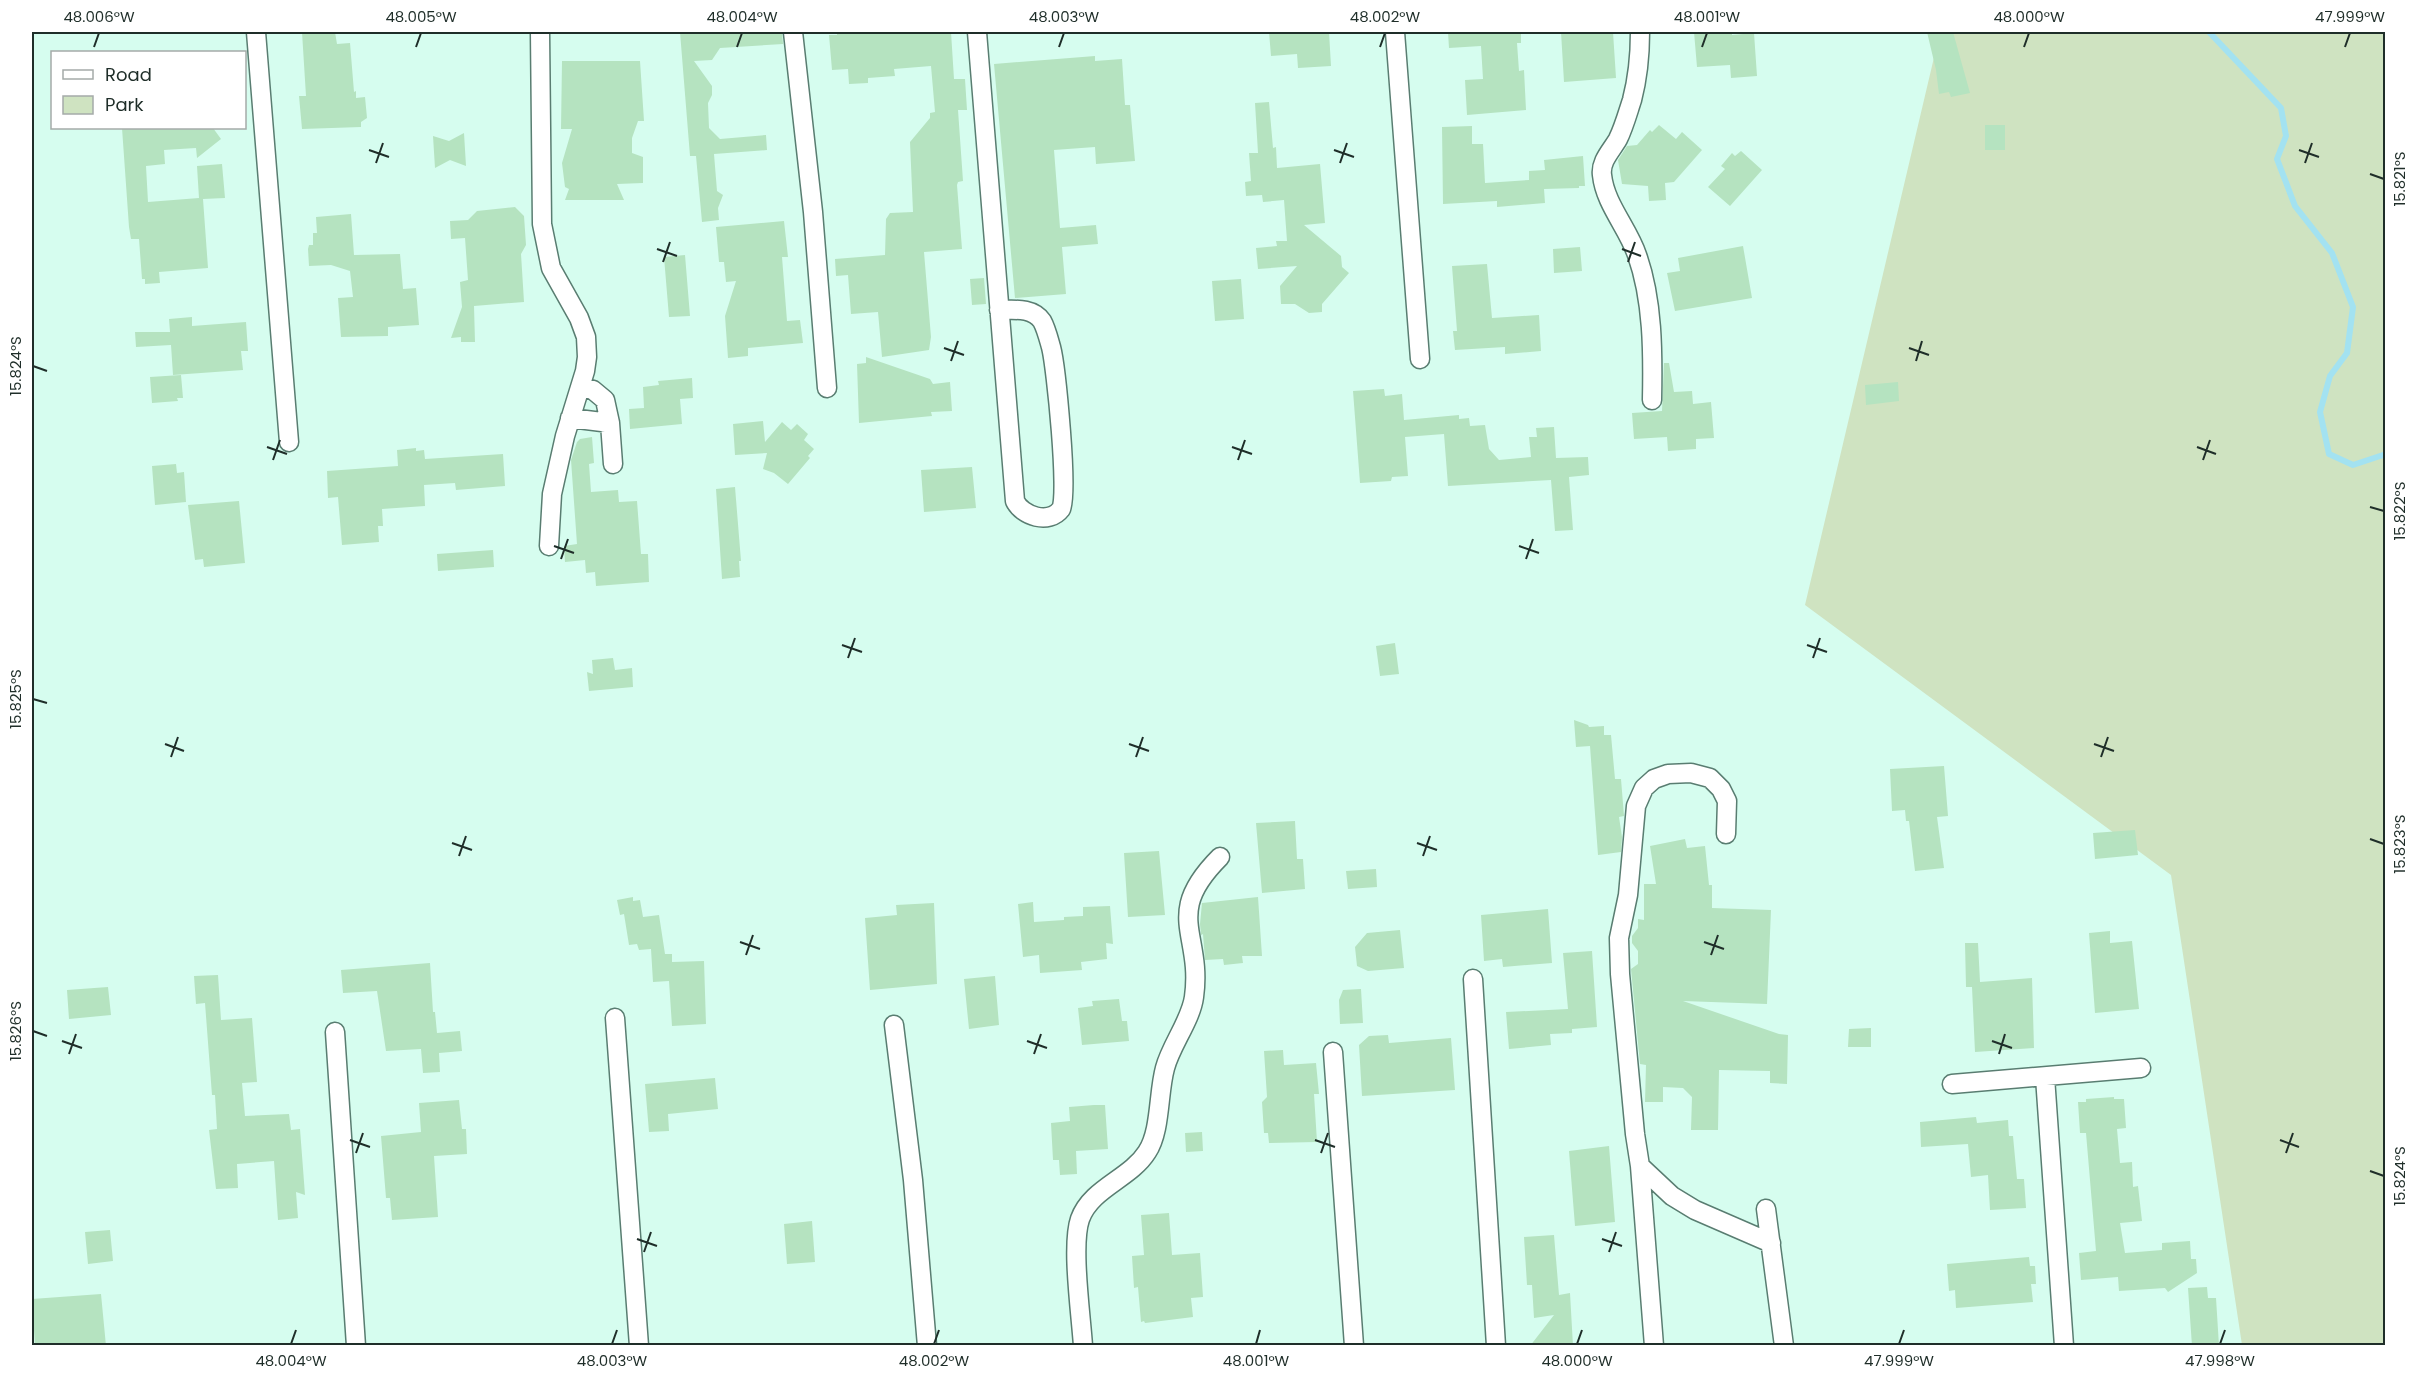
<svg xmlns="http://www.w3.org/2000/svg" width="2417" height="1377" viewBox="0 0 2417 1377" font-family="Poppins,sans-serif">
  <style>
    .green { fill: #cfe3c1 }
    .lines { fill: none; stroke-linecap: round; stroke-linejoin: round }
    .stream { stroke: #a3e2f1; stroke-width: 6 }
    .building { fill: #b5e3c0 }
    .minor-casing { stroke: #597d71; stroke-width: 21 }
    .minor { stroke: #fff; stroke-width: 18 }
    .ticks { fill: none; stroke: #1f2e29; stroke-width: 2 }
    .neatline { fill: none; stroke: #1f2e29; stroke-width: 2 }
    .ticks-label { font-size: 15px; text-anchor: middle; fill: #1f2e29 }
  </style>
  <rect width="100%" height="100%" fill="#d6fdef"/>
  <path class="green" d="M 1940,32 L 2385,32 L 2385,1345 L 2242,1345 L 2171,875 L 1805,605 Z"/>
  <g class="lines">
    <path class="stream" d="M 2209,32 L 2281,108 L 2286,136 L 2277,159 L 2295,206 L 2332,253 L 2353,307 L 2347,353 L 2330,376 L 2320,412 L 2329,454 L 2353,465 L 2383,455 L 2386,457"/>
  </g>
  <path class="building" d="M 302,32 L 335,32 L 337,44 L 350,43 L 354,92 L 356,91 L 356,98 L 365,97 L 367,118 L 361,122 L 361,127 L 302,129 L 299,96 L 306,96 Z
    M 680,32 L 782,32 L 783,44 L 720,48 L 712,60 L 694,61 L 712,86 L 712,95 L 708,103 L 709,128 L 720,139 L 766,135 L 767,150 L 714,154 L 717,191 L 723,195 L 718,208 L 719,220 L 702,222 L 696,156 L 690,156 Z
    M 837,32 L 951,32 L 954,79 L 965,79 L 967,110 L 958,110 L 963,181 L 958,182 L 957,185 L 962,249 L 924,252 L 931,337 L 929,350 L 882,357 L 878,312 L 851,314 L 848,275 L 836,276 L 835,259 L 885,255 L 886,219 L 890,213 L 913,212 L 910,142 L 930,118 L 930,113 L 935,112 L 931,66 L 894,69 L 895,76 L 868,78 L 868,83 L 849,84 L 848,69 L 832,70 L 829,35 L 837,35 Z
    M 1269,32 L 1329,32 L 1331,66 L 1298,68 L 1297,54 L 1271,56 Z
    M 1448,32 L 1521,32 L 1521,43 L 1517,43 L 1519,71 L 1524,70 L 1526,110 L 1467,115 L 1465,80 L 1483,79 L 1481,46 L 1449,48 Z
    M 1561,32 L 1613,32 L 1616,78 L 1564,82 Z
    M 1694,32 L 1732,32 L 1732,35 L 1754,33 L 1757,76 L 1731,78 L 1730,65 L 1697,67 Z
    M 1927,32 L 1953,32 L 1970,93 L 1951,97 L 1949,92 L 1939,94 L 1936,70 Z
    M 1095,56 L 1095,61 L 1122,59 L 1125,105 L 1130,105 L 1135,161 L 1096,164 L 1095,147 L 1054,150 L 1060,228 L 1096,225 L 1098,244 L 1062,247 L 1066,294 L 1015,298 L 994,64 Z
    M 562,61 L 640,61 L 644,121 L 638,121 L 632,138 L 632,153 L 643,157 L 643,183 L 617,184 L 624,200 L 565,200 L 569,189 L 565,187 L 562,163 L 572,129 L 561,129 Z
    M 1269,102 L 1273,148 L 1276,147 L 1277,168 L 1320,164 L 1325,223 L 1304,225 L 1341,256 L 1342,267 L 1349,273 L 1322,304 L 1322,312 L 1309,313 L 1295,304 L 1281,304 L 1280,286 L 1297,266 L 1258,269 L 1256,248 L 1277,246 L 1276,241 L 1287,241 L 1284,200 L 1263,202 L 1262,195 L 1246,196 L 1245,182 L 1251,181 L 1249,153 L 1258,153 L 1255,103 Z
    M 1659,125 L 1676,139 L 1682,132 L 1702,150 L 1674,182 L 1665,183 L 1666,200 L 1649,201 L 1648,186 L 1622,184 L 1618,160 L 1627,146 L 1637,145 L 1650,130 L 1652,132 Z
    M 1985,125 L 2005,125 L 2005,150 L 1985,150 Z
    M 1472,126 L 1472,144 L 1483,144 L 1485,183 L 1529,180 L 1529,171 L 1545,170 L 1544,160 L 1583,156 L 1585,186 L 1579,186 L 1579,188 L 1544,189 L 1545,203 L 1497,207 L 1497,201 L 1443,204 L 1442,127 Z
    M 122,128 L 213,128 L 221,139 L 197,158 L 196,148 L 164,150 L 165,164 L 146,166 L 148,202 L 199,198 L 197,166 L 222,164 L 225,198 L 203,199 L 208,268 L 159,272 L 160,283 L 145,284 L 145,279 L 142,279 L 139,239 L 131,239 L 129,227 Z
    M 464,133 L 466,166 L 450,160 L 435,168 L 433,136 L 449,141 Z
    M 1741,151 L 1762,170 L 1730,206 L 1708,187 L 1725,169 L 1721,166 L 1732,153 L 1735,156 Z
    M 515,207 L 524,216 L 526,245 L 521,254 L 524,302 L 474,306 L 475,342 L 461,342 L 461,337 L 451,338 L 462,307 L 460,282 L 468,280 L 465,238 L 451,239 L 450,221 L 468,220 L 477,211 Z
    M 351,214 L 354,255 L 400,254 L 403,289 L 416,288 L 419,325 L 388,327 L 388,336 L 341,337 L 338,298 L 353,297 L 350,271 L 331,265 L 309,266 L 308,249 L 309,245 L 313,245 L 313,233 L 317,233 L 316,217 Z
    M 784,221 L 788,257 L 782,257 L 787,321 L 800,320 L 803,343 L 748,348 L 748,356 L 728,358 L 725,316 L 736,281 L 726,282 L 724,262 L 719,262 L 716,227 Z
    M 1743,246 L 1752,298 L 1675,311 L 1667,273 L 1680,271 L 1678,258 Z
    M 1580,247 L 1582,271 L 1554,273 L 1553,249 Z
    M 685,255 L 690,316 L 669,317 L 664,257 Z
    M 1487,264 L 1492,318 L 1539,315 L 1541,351 L 1505,354 L 1505,347 L 1455,350 L 1453,331 L 1457,331 L 1452,266 Z
    M 984,278 L 986,304 L 972,305 L 970,279 Z
    M 1241,279 L 1244,319 L 1215,321 L 1212,281 Z
    M 192,317 L 192,326 L 246,322 L 248,351 L 241,351 L 243,370 L 173,375 L 171,345 L 136,347 L 135,332 L 170,332 L 169,319 Z
    M 866,357 L 930,379 L 933,384 L 950,382 L 952,411 L 931,412 L 932,416 L 859,423 L 857,364 L 866,363 Z
    M 1664,363 L 1669,363 L 1674,392 L 1692,391 L 1693,404 L 1711,402 L 1714,438 L 1696,439 L 1696,449 L 1668,451 L 1667,437 L 1634,439 L 1632,413 L 1662,411 Z
    M 181,375 L 183,398 L 177,398 L 178,401 L 152,403 L 150,377 Z
    M 692,378 L 693,398 L 680,399 L 682,424 L 630,429 L 629,409 L 644,408 L 643,387 L 659,385 L 658,381 Z
    M 1898,382 L 1899,401 L 1866,405 L 1865,385 Z
    M 1384,389 L 1385,396 L 1402,394 L 1404,420 L 1459,415 L 1459,419 L 1469,418 L 1470,426 L 1485,425 L 1489,449 L 1499,460 L 1531,457 L 1529,437 L 1537,437 L 1536,428 L 1554,427 L 1556,458 L 1588,457 L 1589,475 L 1569,477 L 1573,530 L 1555,531 L 1551,480 L 1448,486 L 1444,434 L 1405,437 L 1408,476 L 1392,477 L 1391,481 L 1360,483 L 1353,391 Z
    M 763,421 L 765,442 L 782,422 L 791,430 L 797,424 L 808,434 L 804,440 L 814,449 L 808,456 L 810,458 L 788,484 L 774,473 L 763,469 L 767,453 L 735,455 L 733,424 Z
    M 592,437 L 594,463 L 589,464 L 591,492 L 618,490 L 619,502 L 637,501 L 641,554 L 648,554 L 649,582 L 596,586 L 595,572 L 586,573 L 585,560 L 565,562 L 564,546 L 577,544 L 571,460 L 577,442 L 580,439 Z
    M 416,448 L 416,451 L 424,450 L 425,459 L 503,454 L 505,486 L 456,490 L 455,483 L 424,485 L 425,506 L 382,509 L 383,526 L 378,526 L 379,542 L 342,545 L 338,497 L 328,498 L 327,471 L 398,466 L 397,450 Z
    M 176,464 L 177,473 L 184,472 L 186,502 L 155,505 L 152,466 Z
    M 972,467 L 976,508 L 924,512 L 921,470 Z
    M 735,487 L 741,561 L 739,561 L 740,577 L 722,579 L 716,489 Z
    M 239,501 L 245,563 L 204,567 L 203,559 L 195,560 L 188,505 Z
    M 493,550 L 494,567 L 438,571 L 437,554 Z
    M 1395,643 L 1399,674 L 1380,676 L 1376,646 Z
    M 613,658 L 615,670 L 632,668 L 633,687 L 589,691 L 587,672 L 593,674 L 592,660 Z
    M 1574,720 L 1588,725 L 1589,727 L 1604,726 L 1604,735 L 1611,735 L 1615,779 L 1621,779 L 1624,816 L 1619,817 L 1622,837 L 1621,852 L 1598,855 L 1590,746 L 1576,747 Z
    M 1944,766 L 1948,816 L 1937,817 L 1944,868 L 1915,871 L 1909,821 L 1906,821 L 1905,810 L 1892,811 L 1890,769 Z
    M 1295,821 L 1297,859 L 1303,859 L 1305,889 L 1262,893 L 1256,823 Z
    M 2135,830 L 2138,855 L 2095,859 L 2093,833 Z
    M 1685,839 L 1687,848 L 1705,846 L 1709,885 L 1712,885 L 1712,908 L 1771,910 L 1767,1004 L 1683,1001 L 1779,1034 L 1788,1035 L 1787,1084 L 1770,1083 L 1770,1071 L 1719,1070 L 1718,1130 L 1691,1130 L 1692,1097 L 1683,1088 L 1663,1087 L 1663,1102 L 1645,1102 L 1646,1065 L 1640,1064 L 1631,969 L 1638,964 L 1638,951 L 1632,943 L 1632,936 L 1638,928 L 1638,919 L 1644,920 L 1644,884 L 1656,884 L 1650,846 Z
    M 1159,851 L 1165,915 L 1128,917 L 1124,853 Z
    M 1376,869 L 1377,887 L 1348,889 L 1346,871 Z
    M 633,897 L 633,901 L 640,900 L 643,917 L 659,915 L 665,954 L 672,954 L 672,962 L 704,961 L 706,1024 L 672,1026 L 669,981 L 653,982 L 651,949 L 639,950 L 637,944 L 629,945 L 624,914 L 620,915 L 617,900 Z
    M 1258,897 L 1262,956 L 1242,956 L 1243,963 L 1224,965 L 1223,959 L 1205,960 L 1203,934 L 1201,935 L 1200,924 L 1202,903 Z
    M 1033,902 L 1034,922 L 1064,920 L 1064,917 L 1083,916 L 1083,907 L 1110,906 L 1113,944 L 1106,943 L 1107,959 L 1081,962 L 1082,970 L 1040,973 L 1039,955 L 1023,957 L 1018,904 Z
    M 934,903 L 937,984 L 870,990 L 865,918 L 897,915 L 896,905 Z
    M 1548,909 L 1552,963 L 1503,967 L 1502,959 L 1484,961 L 1481,915 Z
    M 1400,930 L 1404,968 L 1368,971 L 1357,966 L 1355,947 L 1367,933 Z
    M 2110,931 L 2110,943 L 2132,941 L 2139,1009 L 2095,1013 L 2089,933 Z
    M 1965,943 L 1978,943 L 1980,982 L 2032,978 L 2034,1048 L 1975,1052 L 1972,987 L 1966,987 Z
    M 1592,951 L 1597,1027 L 1572,1029 L 1572,1033 L 1550,1034 L 1551,1045 L 1509,1049 L 1506,1012 L 1568,1009 L 1563,953 Z
    M 430,963 L 433,1012 L 435,1012 L 437,1033 L 460,1031 L 462,1051 L 439,1053 L 440,1072 L 423,1073 L 421,1049 L 386,1051 L 377,991 L 343,993 L 341,970 Z
    M 218,975 L 221,1020 L 252,1018 L 257,1082 L 242,1083 L 245,1116 L 289,1114 L 291,1130 L 300,1129 L 305,1195 L 296,1192 L 298,1218 L 278,1220 L 274,1161 L 237,1164 L 238,1188 L 216,1189 L 209,1130 L 217,1129 L 215,1095 L 212,1095 L 205,1003 L 196,1004 L 194,976 Z
    M 995,976 L 999,1025 L 969,1029 L 964,979 Z
    M 108,987 L 111,1015 L 69,1019 L 67,990 Z
    M 1361,989 L 1363,1023 L 1340,1024 L 1339,1000 L 1343,990 Z
    M 1119,999 L 1122,1021 L 1127,1021 L 1129,1041 L 1082,1045 L 1078,1008 L 1093,1006 L 1092,1001 Z
    M 1871,1028 L 1871,1047 L 1848,1047 L 1849,1029 Z
    M 1388,1035 L 1389,1043 L 1451,1038 L 1455,1090 L 1362,1096 L 1359,1045 L 1369,1036 Z
    M 1283,1050 L 1284,1065 L 1316,1063 L 1319,1094 L 1314,1094 L 1317,1142 L 1269,1143 L 1268,1133 L 1264,1133 L 1262,1102 L 1267,1097 L 1264,1051 Z
    M 715,1078 L 718,1109 L 668,1114 L 669,1131 L 649,1132 L 645,1084 Z
    M 2114,1097 L 2114,1099 L 2124,1099 L 2126,1128 L 2117,1129 L 2120,1163 L 2132,1162 L 2133,1187 L 2138,1186 L 2142,1221 L 2120,1223 L 2125,1253 L 2162,1250 L 2162,1243 L 2190,1241 L 2191,1259 L 2196,1259 L 2197,1273 L 2168,1292 L 2165,1288 L 2119,1291 L 2118,1277 L 2081,1280 L 2079,1253 L 2096,1251 L 2086,1133 L 2080,1133 L 2078,1102 L 2086,1102 L 2086,1099 Z
    M 459,1100 L 462,1129 L 466,1129 L 467,1154 L 434,1156 L 438,1217 L 392,1220 L 390,1198 L 386,1198 L 381,1136 L 421,1132 L 419,1103 Z
    M 1094,1105 L 1105,1105 L 1108,1149 L 1076,1151 L 1077,1174 L 1060,1175 L 1059,1160 L 1053,1160 L 1051,1123 L 1070,1121 L 1069,1107 Z
    M 1976,1117 L 1977,1123 L 2008,1120 L 2009,1136 L 2013,1136 L 2017,1179 L 2024,1179 L 2026,1208 L 1990,1210 L 1988,1175 L 1971,1177 L 1968,1144 L 1921,1147 L 1920,1122 Z
    M 1202,1132 L 1203,1151 L 1186,1152 L 1185,1133 Z
    M 1609,1146 L 1615,1222 L 1575,1226 L 1569,1151 Z
    M 1169,1213 L 1172,1255 L 1200,1253 L 1203,1297 L 1191,1298 L 1193,1317 L 1145,1323 L 1144,1321 L 1141,1322 L 1138,1287 L 1134,1288 L 1132,1256 L 1144,1255 L 1141,1215 Z
    M 812,1221 L 815,1262 L 787,1264 L 784,1224 Z
    M 110,1230 L 113,1261 L 88,1264 L 85,1232 Z
    M 1554,1235 L 1559,1295 L 1570,1293 L 1573,1346 L 1530,1346 L 1554,1315 L 1534,1318 L 1532,1285 L 1527,1285 L 1524,1237 Z
    M 2029,1257 L 2030,1266 L 2035,1266 L 2036,1284 L 2031,1284 L 2033,1302 L 1956,1308 L 1955,1290 L 1949,1291 L 1947,1264 Z
    M 2207,1287 L 2208,1298 L 2216,1298 L 2219,1346 L 2192,1346 L 2188,1288 Z
    M 101,1294 L 106,1346 L 35,1346 L 32,1299 Z"/>
  <g class="lines">
    <g class="minor-casing">
      <path id="minor" d="M 256,32 L 289,442
        M 540,32 L 542,224 L 551,268 L 579,318 L 586,337 L 587,357 L 585,371 L 565,436 L 552,494 L 549,546
        M 793,32 L 813,212 L 827,388
        M 977,32 L 1015,501 C 1022,516 1049,525 1061,509 C 1069,497 1056,366 1051,347 C 1049,340 1046,328 1042,321 C 1032,307 1014,310 999,310
        M 1395,32 L 1420,359
        M 1640,32 C 1640,55 1638,77 1632,100 C 1628,112 1624,127 1618,139 C 1612,150 1600,161 1602,175 C 1605,204 1628,228 1637,255 C 1653,300 1653,353 1652,400
        M 581,387 L 593,390 L 605,400 L 610,423 L 613,464
        M 570,418 L 610,423
        M 1726,834 L 1727,801 L 1721,789 L 1710,778 L 1691,773 L 1668,774 L 1654,779 L 1644,788 L 1636,806 L 1628,895 L 1619,938 L 1620,974 L 1635,1134 L 1640,1166 L 1672,1196 L 1695,1210 L 1771,1243
        M 1473,979 L 1496,1346
        M 615,1018 L 639,1346
        M 894,1025 L 913,1180 L 927,1346
        M 335,1032 L 356,1346
        M 1333,1052 L 1354,1346
        M 2045,1077 L 2064,1346
        M 1952,1084 L 2141,1068
        M 1640,1166 L 1654,1346
        M 1766,1209 L 1784,1346
        M 1083,1346 C 1081,1315 1071,1245 1080,1219 C 1091,1188 1130,1179 1147,1152 C 1161,1131 1158,1093 1165,1068 C 1171,1045 1191,1020 1194,997 C 1203,933 1162,915 1220,857"/>
    </g>
    <use href="#minor" class="minor"/>
  </g>
  <path class="ticks" d="M 94,47 L 99,33M 416,47 L 421,33M 737,47 L 742,33M 1059,47 L 1064,33M 1380,47 L 1385,33M 1702,47 L 1707,33M 2024,47 L 2029,33M 2345,47 L 2350,33M 369,150 L 389,157M 1334,150 L 1354,157M 2299,150 L 2319,157M 376,163 L 383,143M 1340,163 L 1347,143M 2305,163 L 2312,143M 2370,174 L 2384,179M 657,249 L 677,256M 1622,249 L 1641,256M 663,262 L 670,242M 1628,262 L 1635,242M 944,348 L 964,355M 1909,348 L 1929,355M 951,361 L 958,341M 1916,361 L 1922,341M 33,366 L 47,371M 267,447 L 287,454M 1232,447 L 1252,454M 2197,447 L 2216,454M 273,460 L 280,440M 1238,460 L 1245,440M 2203,460 L 2210,440M 2370,507 L 2384,511M 554,546 L 574,553M 1519,546 L 1539,553M 561,559 L 568,539M 1526,559 L 1533,539M 842,645 L 862,652M 1807,645 L 1827,652M 848,658 L 855,638M 1813,658 L 1820,638M 33,699 L 47,703M 165,744 L 184,751M 1129,744 L 1149,751M 2094,744 L 2114,751M 171,757 L 178,737M 1136,757 L 1143,737M 2101,757 L 2108,737M 2370,839 L 2384,844M 452,843 L 472,850M 1417,843 L 1437,850M 459,856 L 466,836M 1423,856 L 1430,836M 740,942 L 760,949M 1704,942 L 1724,949M 746,955 L 753,935M 1711,955 L 1718,935M 33,1031 L 47,1036M 62,1041 L 82,1048M 1027,1041 L 1047,1048M 1992,1041 L 2012,1048M 69,1054 L 76,1034M 1034,1054 L 1041,1034M 1999,1054 L 2005,1034M 350,1140 L 370,1147M 1315,1140 L 1335,1147M 2280,1140 L 2299,1147M 356,1153 L 363,1133M 1321,1153 L 1328,1133M 2286,1153 L 2293,1133M 2370,1171 L 2384,1176M 637,1239 L 657,1246M 1602,1239 L 1622,1246M 644,1252 L 651,1232M 1609,1252 L 1616,1232M 291,1344 L 296,1330M 612,1344 L 617,1330M 934,1344 L 939,1330M 1256,1344 L 1260,1330M 1577,1344 L 1582,1330M 1899,1344 L 1904,1330M 2220,1344 L 2225,1330"/>
  <rect width="2417" height="1377" fill="none" stroke="#ffffff" stroke-width="66"/>
  <rect x="51" y="51" width="195" height="78" fill="#ffffff" stroke="#a5aba9" stroke-width="1.5"/>
  <rect x="63" y="70" width="30" height="9" fill="#ffffff" stroke="#a5aba9" stroke-width="1.5"/>
  <text x="105" y="81" font-size="18" fill="#1f2e29">Road</text>
  <rect x="63" y="96" width="30" height="18" fill="#cfe3c1" stroke="#a5aba9" stroke-width="1.5"/>
  <text x="105" y="111" font-size="18" fill="#1f2e29">Park</text>
  <rect x="33" y="33" width="2351" height="1311" class="neatline"/>
  <g class="ticks-label">
    <text x="99" y="22">48.006°W</text>
    <text x="421" y="22">48.005°W</text>
    <text x="742" y="22">48.004°W</text>
    <text x="1064" y="22">48.003°W</text>
    <text x="1385" y="22">48.002°W</text>
    <text x="1707" y="22">48.001°W</text>
    <text x="2029" y="22">48.000°W</text>
    <text x="2350" y="22">47.999°W</text>
    <text transform="translate(2400 179) rotate(-90)" y="5">15.821°S</text>
    <text transform="translate(16 366) rotate(-90)" y="5">15.824°S</text>
    <text transform="translate(2400 511) rotate(-90)" y="5">15.822°S</text>
    <text transform="translate(16 699) rotate(-90)" y="5">15.825°S</text>
    <text transform="translate(2400 844) rotate(-90)" y="5">15.823°S</text>
    <text transform="translate(16 1031) rotate(-90)" y="5">15.826°S</text>
    <text transform="translate(2400 1176) rotate(-90)" y="5">15.824°S</text>
    <text x="291" y="1366">48.004°W</text>
    <text x="612" y="1366">48.003°W</text>
    <text x="934" y="1366">48.002°W</text>
    <text x="1256" y="1366">48.001°W</text>
    <text x="1577" y="1366">48.000°W</text>
    <text x="1899" y="1366">47.999°W</text>
    <text x="2220" y="1366">47.998°W</text>
  </g>
</svg>
